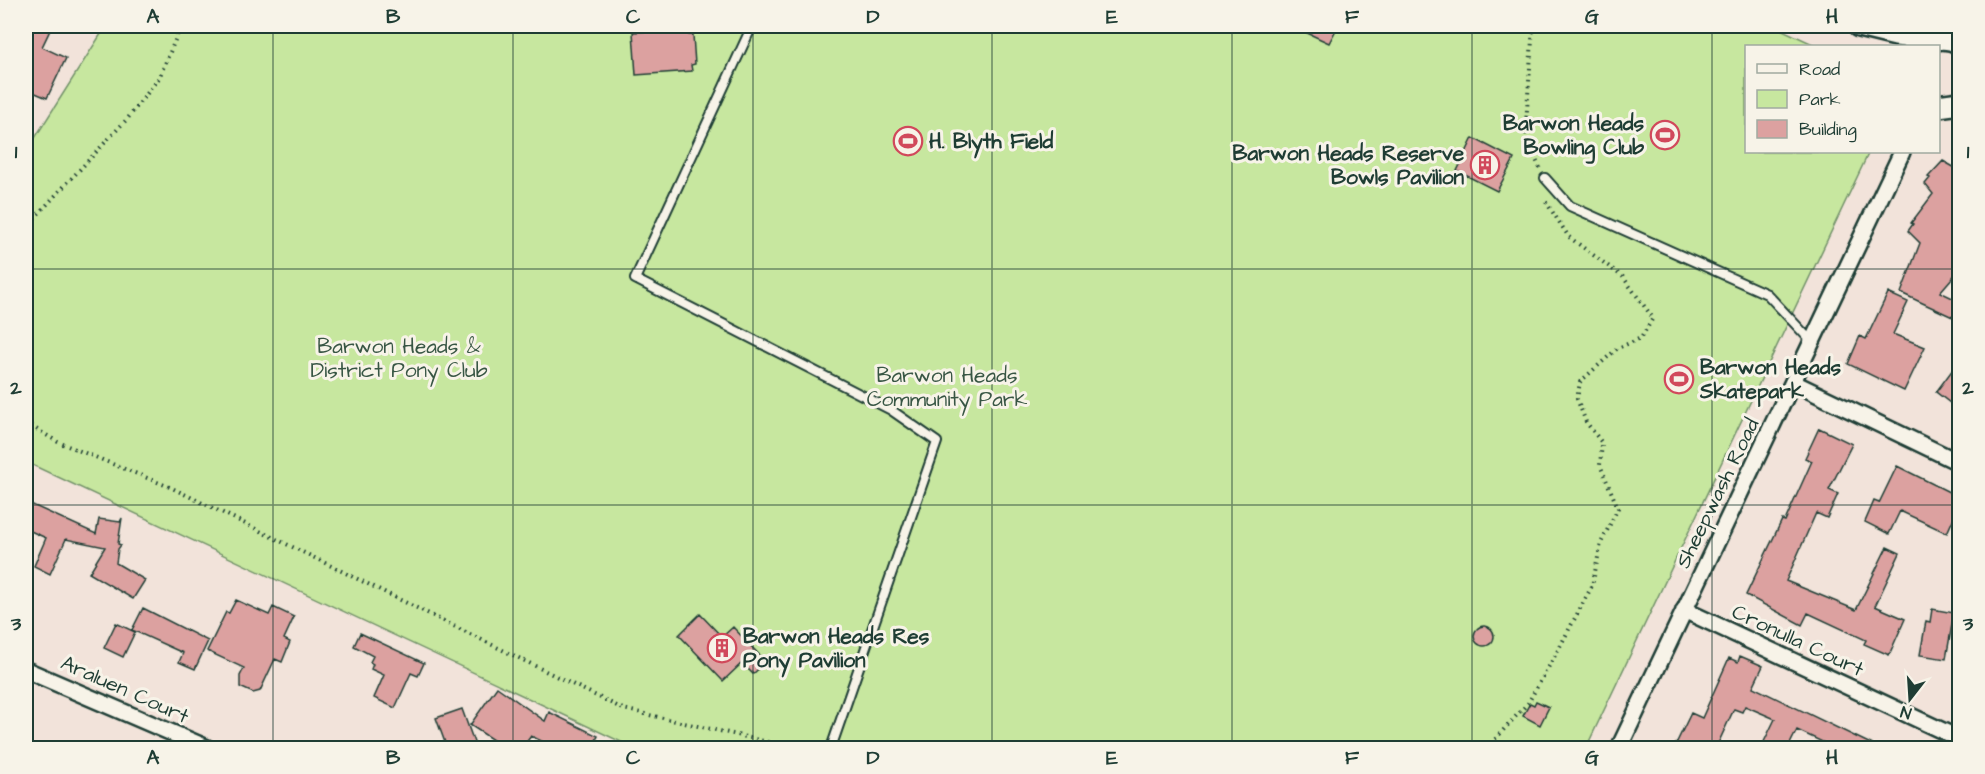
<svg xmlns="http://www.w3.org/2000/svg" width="1985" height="774" viewBox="0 0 1985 774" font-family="'Architects Daughter',sans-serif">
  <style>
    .park { fill: #c7e79f; stroke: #73926a; stroke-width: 1.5 }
    .building { fill: #dca1a0; stroke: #1f3d34; stroke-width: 1.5 }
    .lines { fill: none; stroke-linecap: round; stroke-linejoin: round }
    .lane-casing { stroke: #1f3d34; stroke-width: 12 }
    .street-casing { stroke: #1f3d34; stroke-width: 20 }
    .secondary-casing { stroke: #1f3d34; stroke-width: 26 }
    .path { stroke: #1f3d34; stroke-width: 4; stroke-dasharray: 1.5 4.5; stroke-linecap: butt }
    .lane { stroke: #f7f3e8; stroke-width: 8 }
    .street { stroke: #f7f3e8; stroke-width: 15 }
    .secondary { stroke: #f7f3e8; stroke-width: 21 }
    .grid { fill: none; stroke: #1f3d34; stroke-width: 1.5; stroke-opacity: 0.55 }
    .labels { text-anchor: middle; stroke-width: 6; stroke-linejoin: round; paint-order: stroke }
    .poi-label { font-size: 21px; font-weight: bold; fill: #1f3d34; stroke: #f7f3e8; text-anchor: start }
    .park-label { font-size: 21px; fill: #385644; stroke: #f7f3e8 }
    .street-label { font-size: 21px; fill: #1f3d34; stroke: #f7f3e8 }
    .neatline { fill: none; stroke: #1f3d34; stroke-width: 2 }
    .grid-label { font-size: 20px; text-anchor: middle; font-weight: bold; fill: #1f3d34 }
  </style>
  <rect width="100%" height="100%" fill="#f2e3da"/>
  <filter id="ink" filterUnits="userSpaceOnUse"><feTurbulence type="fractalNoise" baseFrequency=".0167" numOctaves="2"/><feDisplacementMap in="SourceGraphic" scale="12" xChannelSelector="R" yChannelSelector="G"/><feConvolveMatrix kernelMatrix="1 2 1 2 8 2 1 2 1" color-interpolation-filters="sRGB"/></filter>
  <g filter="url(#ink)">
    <path class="park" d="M 106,26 L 1774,26 L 1817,46 L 1746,46 L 1746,152 L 1869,152 L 1586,748 L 634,748 L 26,462 L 26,152 Z"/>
    <path class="building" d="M 26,26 L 52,26 L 42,47 L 66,58 L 47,98 L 26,89 Z
      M 1292,26 L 1338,26 L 1329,43 Z
      M 689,29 L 689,35 L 693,35 L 694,50 L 695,64 L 691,65 L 692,71 L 636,75 L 633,32 Z
      M 1473,138 L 1514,159 L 1497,191 L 1457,171 Z
      M 1943,161 L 1959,170 L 1959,270 L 1940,292 L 1959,301 L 1959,320 L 1901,293 L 1920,243 L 1908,231 L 1913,224 L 1911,223 L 1933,194 L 1925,184 L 1930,178 L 1928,177 Z
      M 1888,293 L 1908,302 L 1893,334 L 1925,347 L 1904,391 L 1848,364 L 1860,336 L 1866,339 Z
      M 1959,361 L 1959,410 L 1936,392 Z
      M 1819,428 L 1852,444 L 1829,490 L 1838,494 L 1827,518 L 1816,513 L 1786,581 L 1856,610 L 1887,547 L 1900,553 L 1875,606 L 1905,619 L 1889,655 L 1864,644 L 1866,640 L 1808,613 L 1802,625 L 1746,595 L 1782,520 L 1785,521 L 1812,461 L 1805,458 Z
      M 1897,466 L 1959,497 L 1959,506 L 1947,533 L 1900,511 L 1889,534 L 1865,522 L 1874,501 L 1879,503 Z
      M 26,502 L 96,534 L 99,519 L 120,522 L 122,518 L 118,544 L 121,545 L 118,549 L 116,563 L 145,580 L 133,599 L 89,573 L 105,547 L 66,539 L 50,574 L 34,566 L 46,538 L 26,529 Z
      M 236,600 L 269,615 L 273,607 L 294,617 L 284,639 L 290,642 L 282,662 L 275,659 L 260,691 L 253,693 L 240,687 L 240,676 L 244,668 L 207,651 L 226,612 L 229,613 Z
      M 143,608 L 208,641 L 195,669 L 179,662 L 183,653 L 132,630 Z
      M 1932,609 L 1954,613 L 1946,659 L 1920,655 L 1926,621 L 1930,622 Z
      M 700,614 L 722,637 L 733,627 L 766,662 L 753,674 L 742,663 L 723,681 L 679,635 Z
      M 116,623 L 135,632 L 123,657 L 104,648 Z
      M1474 636a10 10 0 1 1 20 0a10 10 0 1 1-20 0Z
      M 360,633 L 424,663 L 418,676 L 411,673 L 395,708 L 374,698 L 384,675 L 371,669 L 373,664 L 370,662 L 373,656 L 354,646 Z
      M 1740,656 L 1763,666 L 1753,687 L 1879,748 L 1835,748 L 1797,730 L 1788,748 L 1761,748 L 1775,719 L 1745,706 L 1742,712 L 1734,709 L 1716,748 L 1674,748 L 1691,713 L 1702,718 L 1729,658 L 1738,662 Z
      M 497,687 L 545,721 L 549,712 L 598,736 L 592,748 L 556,748 L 531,736 L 522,748 L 505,748 L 470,725 Z
      M 1536,701 L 1549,707 L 1540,725 L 1523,716 L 1530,703 L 1534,705 Z
      M 462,709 L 476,748 L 447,748 L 436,718 Z"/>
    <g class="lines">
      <g class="lane-casing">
        <path id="lane" d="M 752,26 L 635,279 L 891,410 L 937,442 L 831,748
          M 1545,178 L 1570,206 L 1767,294 L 1812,342"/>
      </g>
      <g class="street-casing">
        <path id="street" d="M 1794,383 L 1960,463
          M 1684,610 L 1960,739
          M 26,670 L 207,748
          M 1619,748 L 1902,152"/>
      </g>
      <g class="secondary-casing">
        <path id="secondary" d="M 1859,26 L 1896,35 L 1932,39
          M 1920,46 C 1933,38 1945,35 1960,43
          M 1938,106 L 1960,103"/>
      </g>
      <path class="path" d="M 1533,26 L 1525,137 L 1540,168
        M 26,227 L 128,118 L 159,78 L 181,26
        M 26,423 L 58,442 L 172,488 L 623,709 L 794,748
        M 1487,748 L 1528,703 L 1557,652 L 1592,586 L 1601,543 L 1618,508 L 1600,465 L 1602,443 L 1586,422 L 1577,399 L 1580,382 L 1618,348 L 1641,338 L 1653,318 L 1623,277 L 1569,237 L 1544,199"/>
      <use href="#lane" class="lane"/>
      <use href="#street" class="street"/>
      <use href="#secondary" class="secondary"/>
    </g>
  </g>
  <path class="grid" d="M 273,26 L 273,748M 513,26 L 513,748M 753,26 L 753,748M 992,26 L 992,748M 1232,26 L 1232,748M 1472,26 L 1472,748M 1712,26 L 1712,748M 26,269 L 1960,269M 26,505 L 1960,505"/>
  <defs>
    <g id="stadium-ring" transform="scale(1.5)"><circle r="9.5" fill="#f7f3e8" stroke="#d1495b" stroke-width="1.5"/><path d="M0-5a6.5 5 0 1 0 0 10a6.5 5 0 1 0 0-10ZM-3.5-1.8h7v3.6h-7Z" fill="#d1495b"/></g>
    <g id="building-ring" transform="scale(1.5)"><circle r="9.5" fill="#f7f3e8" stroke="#d1495b" stroke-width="1.5"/><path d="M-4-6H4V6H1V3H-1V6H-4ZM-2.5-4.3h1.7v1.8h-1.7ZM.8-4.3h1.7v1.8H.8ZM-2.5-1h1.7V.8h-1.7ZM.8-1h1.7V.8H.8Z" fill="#d1495b"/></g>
  </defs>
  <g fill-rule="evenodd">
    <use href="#stadium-ring" x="1665" y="135"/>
    <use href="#stadium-ring" x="908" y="141"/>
    <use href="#building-ring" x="1485" y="165"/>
    <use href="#stadium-ring" x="1679" y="379"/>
    <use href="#building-ring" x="722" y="648"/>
  </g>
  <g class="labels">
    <g class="poi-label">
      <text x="1644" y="130" text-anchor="end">Barwon Heads<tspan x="1644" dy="24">Bowling Club</tspan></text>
      <text x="929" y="148">H. Blyth Field</text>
      <text x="1464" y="160" text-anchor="end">Barwon Heads Reserve<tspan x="1464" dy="24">Bowls Pavilion</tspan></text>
      <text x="1700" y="374">Barwon Heads<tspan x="1700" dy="24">Skatepark</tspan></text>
      <text x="743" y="643">Barwon Heads Res<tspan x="743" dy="24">Pony Pavilion</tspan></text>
    </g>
    <g class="park-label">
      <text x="399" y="353">Barwon Heads &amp;<tspan x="399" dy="24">District Pony Club</tspan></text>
      <text x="947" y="382">Barwon Heads<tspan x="947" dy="24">Community Park</tspan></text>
    </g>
    <g class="street-label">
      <text transform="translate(1717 493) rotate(-64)" y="7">Sheepwash Road</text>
      <text transform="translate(1798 640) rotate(25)" y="7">Cronulla Court</text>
      <text transform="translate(125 689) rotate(24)" y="7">Araluen Court</text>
    </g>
  </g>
  <rect width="1985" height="774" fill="none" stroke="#f7f3e8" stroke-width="66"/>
  <rect x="1745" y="45" width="195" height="108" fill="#f7f3e8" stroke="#a1aaa0" stroke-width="1.5"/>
  <rect x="1757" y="64" width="30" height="9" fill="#f7f3e8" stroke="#a1aaa0" stroke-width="1.5"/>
  <text x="1799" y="75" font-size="18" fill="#1f3d34">Road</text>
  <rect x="1757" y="90" width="30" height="18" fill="#c7e79f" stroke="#a1aaa0" stroke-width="1.5"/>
  <text x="1799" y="105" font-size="18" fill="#1f3d34">Park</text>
  <rect x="1757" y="120" width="30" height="18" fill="#dca1a0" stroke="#a1aaa0" stroke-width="1.5"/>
  <text x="1799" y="135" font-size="18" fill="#1f3d34">Building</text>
  <g transform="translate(1910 699) rotate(197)" stroke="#f7f3e8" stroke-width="4.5" paint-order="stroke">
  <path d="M0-4.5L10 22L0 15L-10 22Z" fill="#1f3d34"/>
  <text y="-9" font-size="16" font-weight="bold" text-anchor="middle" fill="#1f3d34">N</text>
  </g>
  <rect x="33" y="33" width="1919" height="708" class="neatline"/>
  <g class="grid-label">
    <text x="153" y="23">A</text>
    <text x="393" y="23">B</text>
    <text x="633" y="23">C</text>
    <text x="873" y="23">D</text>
    <text x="1112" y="23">E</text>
    <text x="1352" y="23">F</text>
    <text x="1592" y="23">G</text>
    <text x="1832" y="23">H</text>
    <text x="16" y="158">1</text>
    <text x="1968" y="158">1</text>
    <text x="16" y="394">2</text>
    <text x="1968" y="394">2</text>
    <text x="16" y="630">3</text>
    <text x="1968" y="630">3</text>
    <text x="153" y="764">A</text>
    <text x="393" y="764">B</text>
    <text x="633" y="764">C</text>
    <text x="873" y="764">D</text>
    <text x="1112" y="764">E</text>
    <text x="1352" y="764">F</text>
    <text x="1592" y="764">G</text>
    <text x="1832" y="764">H</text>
  </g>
</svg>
